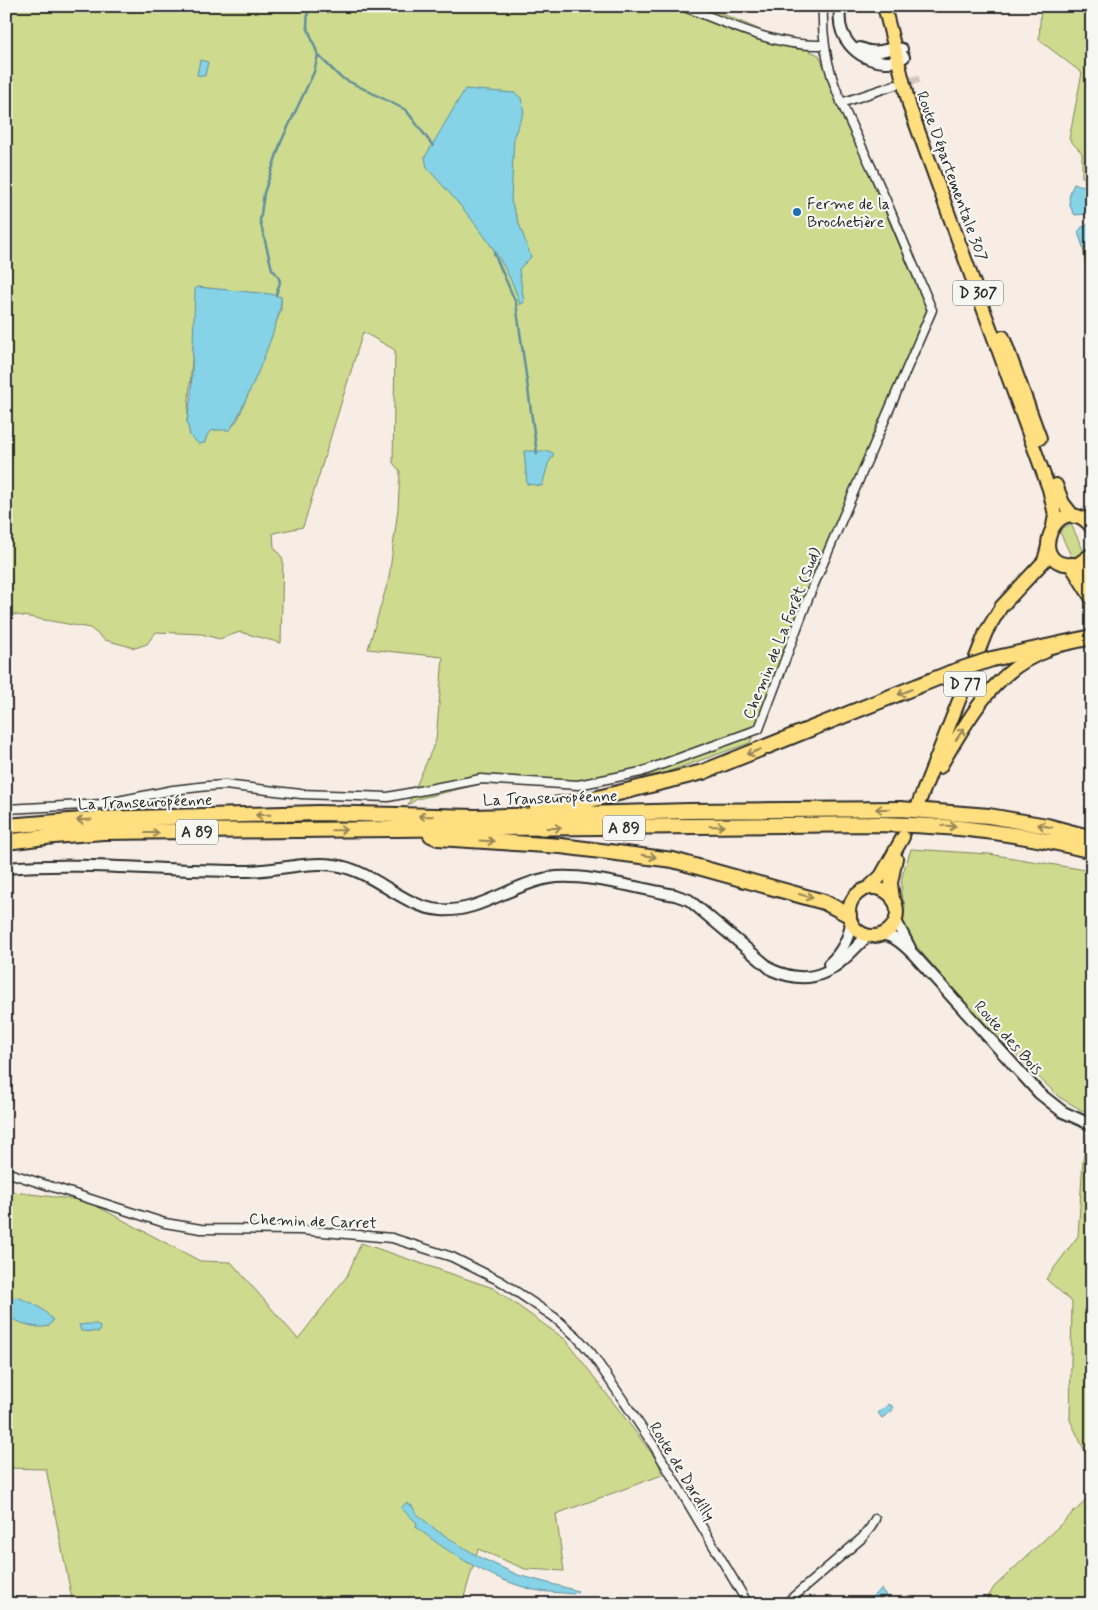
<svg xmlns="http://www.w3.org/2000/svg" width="1098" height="1610" viewBox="0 0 1098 1610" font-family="Mynerve,sans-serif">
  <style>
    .built { fill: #f8e2d3 }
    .green { fill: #cedb8e; stroke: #7c835c; fill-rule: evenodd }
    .water { fill: #86d2e6; stroke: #628f9b }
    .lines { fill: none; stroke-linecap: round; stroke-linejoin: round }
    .stream { stroke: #628f9b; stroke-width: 2.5 }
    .minor-tunnel { stroke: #cec6bf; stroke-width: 8; stroke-dasharray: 8 4; stroke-linecap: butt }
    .minor-casing { stroke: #2b2b2b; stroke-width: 11 }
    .tertiary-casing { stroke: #2b2b2b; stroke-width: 14 }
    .primary-casing { stroke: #2b2b2b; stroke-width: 16 }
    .motorway-casing { stroke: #2b2b2b; stroke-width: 18 }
    .minor { stroke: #f6f6f2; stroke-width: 8 }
    .tertiary { stroke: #f6f6f2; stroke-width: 10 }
    .primary { stroke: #ffdf80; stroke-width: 12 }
    .motorway { stroke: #ffdf80; stroke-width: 14 }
    .motorway-bridge-casing { stroke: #2b2b2b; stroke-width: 18; stroke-linecap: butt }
    .motorway-bridge { stroke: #ffdf80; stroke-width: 14 }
    .oneway { stroke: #958556 }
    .poi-dot { fill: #1f6fb2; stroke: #f6f6f2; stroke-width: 2 }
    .labels { text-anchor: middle; stroke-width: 4.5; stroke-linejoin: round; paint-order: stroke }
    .shield { fill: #f6f6f2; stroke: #686867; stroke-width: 1 }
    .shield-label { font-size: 15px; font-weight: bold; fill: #2b2b2b }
    .street-label { font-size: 16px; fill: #2b2b2b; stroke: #f6f6f2 }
    .poi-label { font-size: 16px; fill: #2b2b2b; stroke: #f6f6f2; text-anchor: start }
  </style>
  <rect width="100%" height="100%" fill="#f7ede4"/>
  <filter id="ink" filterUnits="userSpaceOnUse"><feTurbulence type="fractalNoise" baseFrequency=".02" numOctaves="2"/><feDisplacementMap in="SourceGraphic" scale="10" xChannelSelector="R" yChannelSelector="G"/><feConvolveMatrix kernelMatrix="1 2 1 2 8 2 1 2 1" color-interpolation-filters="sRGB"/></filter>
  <g filter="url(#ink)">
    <path class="built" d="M 1092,404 L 1092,495 L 1083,487 Z"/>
    <path class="green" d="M 6,6 L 704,6 L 819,55 L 927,311 L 802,603 L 750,743 L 661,774 L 629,779 L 580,785 L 481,784 L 417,799 L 408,805 L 436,740 L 443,657 L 368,649 L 389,578 L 398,509 L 400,471 L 393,463 L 395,350 L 363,332 L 303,527 L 273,533 L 274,547 L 283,559 L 281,643 L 240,632 L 219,639 L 202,634 L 156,632 L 147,644 L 135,648 L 105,640 L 90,628 L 6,613 ZM 198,287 L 281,297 L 281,310 L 238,419 L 230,429 L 213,430 L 207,435 L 187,422 Z
      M 1041,6 L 1092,6 L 1092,179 L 1082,177 L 1082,153 L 1069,139 L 1082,73 L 1039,40 Z
      M 1083,247 L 1092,253 L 1091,306 Z
      M 1071,524 L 1084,552 L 1072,558 L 1059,530 Z
      M 911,849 L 989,854 L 1092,871 L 1092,1466 L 1070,1420 L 1072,1302 L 1046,1279 L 1078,1236 L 1083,1160 L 1090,1115 L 1059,1097 L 972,1011 L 910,939 L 903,924 L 905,905 L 901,894 L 902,876 Z
      M 6,1191 L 87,1201 L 200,1261 L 231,1262 L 298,1339 L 347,1276 L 361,1243 L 493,1288 L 566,1340 L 659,1463 L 662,1475 L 556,1514 L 564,1571 L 525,1569 L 478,1549 L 462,1604 L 73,1604 L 46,1469 L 6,1468 Z
      M 1092,1495 L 1092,1604 L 984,1604 L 994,1587 Z"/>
    <path class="water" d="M 200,60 L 208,62 L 205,76 L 197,75 Z
      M 465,89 L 515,93 L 521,98 L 524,112 L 514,136 L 511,201 L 531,257 L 519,269 L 524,302 L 520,305 C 506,254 461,206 427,168 L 425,157 Z
      M 1074,184 L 1092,187 L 1092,253 L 1083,247 L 1078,232 L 1082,227 L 1090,224 L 1087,214 L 1075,215 C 1067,205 1068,194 1074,184 Z
      M 197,287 L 271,294 L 281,297 C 284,316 243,411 230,430 L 213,430 L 207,435 L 205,443 L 199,444 L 190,436 L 187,422 L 191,396 L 195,290 Z
      M 524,451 L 549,451 L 554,454 L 548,464 L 542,486 L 527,484 Z
      M 16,1297 C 32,1302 42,1307 53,1320 L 49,1326 C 36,1330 18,1322 6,1316 L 6,1299 Z
      M 88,1324 L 97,1324 L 100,1327 L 99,1332 L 81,1331 L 79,1325 Z
      M 889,1404 L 892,1406 L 893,1410 L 882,1418 L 878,1413 Z
      M 406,1503 L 412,1506 L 417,1514 L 436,1530 L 479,1557 L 518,1575 L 578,1591 L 573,1594 C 560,1592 547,1593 534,1590 C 491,1579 451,1555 416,1527 L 417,1523 L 401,1508 Z
      M 881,1589 L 886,1595 L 872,1604 L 871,1598 Z"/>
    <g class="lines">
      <path class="stream" d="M 318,55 L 340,77 L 406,110 L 433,146
        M 494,253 L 516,303 L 537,454
        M 276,295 L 280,282 L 278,276 L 272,269 L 260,221 L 264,193 L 281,142 L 314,72 L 318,55 L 307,26 L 308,8"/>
      <path class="minor-tunnel" d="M 900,84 L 923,78"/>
      <g class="minor-casing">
        <path id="minor" d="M 682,6 C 728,23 774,47 823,45
          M 841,103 L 895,85
          M 6,809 L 103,804 L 173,790 L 208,786 L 225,785 L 301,794 L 388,797 L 481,779 L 578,785 L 641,772 L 759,729 L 809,596 L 932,310 C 913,264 894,218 874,173 C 847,113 820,74 823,6
          M 6,1172 L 165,1223 L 201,1229 L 300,1230 L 392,1238 L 452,1257 L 502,1282 L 554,1317 L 577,1337 L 592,1354 L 654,1446 L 748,1604
          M 785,1604 L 862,1538 L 871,1527 L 875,1519"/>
      </g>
      <g class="tertiary-casing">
        <path id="tertiary" d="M 841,6 C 834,36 856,60 885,62 C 893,62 898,62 904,57
          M 860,48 C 881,57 889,45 902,49
          M 6,868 C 87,861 167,872 248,871 C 276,871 306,861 334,865 C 374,870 403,908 441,910 C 479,913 512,884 549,878 C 582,872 640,889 675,895 L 689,900 L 772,970 C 818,990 838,966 868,935
          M 895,919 L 910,948
          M 879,935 C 892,933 905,946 914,955 L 1039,1093 L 1063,1112 L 1092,1125
          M 829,964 C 842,952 849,939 851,922"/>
      </g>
      <g class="primary-casing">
        <path id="primary" d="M 884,6 L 910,108 L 1049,489 L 1055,515 L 1053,526
          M 1003,337 L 1040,438
          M 1056,485 L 1063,503 L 1074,517
          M 1092,528 C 1059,483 1020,572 1078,564 L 1092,554
          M 940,767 C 965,724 995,668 1045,652
          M 919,802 L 986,632 L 1001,607 L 1044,561 L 1048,546
          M849 912a24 24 0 1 1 48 0a24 24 0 1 1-48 0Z
          M 867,889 L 881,876 L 903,837
          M 893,900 L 891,883 L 896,858"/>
      </g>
      <g class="motorway-casing">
        <path id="motorway" d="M 1087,559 L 1092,577
          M 1072,565 L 1092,597
          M 992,659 L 1092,637
          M 537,807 L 586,801 L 703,772 L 950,673
          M 6,826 L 95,819 L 318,813 L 475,817 L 689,811 L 900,809 L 989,816 L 1047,826 L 1092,838
          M 431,835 L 438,838 L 561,846 L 673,860 L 824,902 L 849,915
          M 6,842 L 54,836 L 103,832 L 881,824 C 953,825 1022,833 1092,851"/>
      </g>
      <use href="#minor" class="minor"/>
      <use href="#tertiary" class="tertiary"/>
      <use href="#primary" class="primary"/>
      <use href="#motorway" class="motorway"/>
      <g class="motorway-bridge-casing">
        <path id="motorway-bridge" d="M 950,673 L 992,659"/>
      </g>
      <use href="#motorway-bridge" class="motorway-bridge"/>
    </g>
    <defs><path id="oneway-shaft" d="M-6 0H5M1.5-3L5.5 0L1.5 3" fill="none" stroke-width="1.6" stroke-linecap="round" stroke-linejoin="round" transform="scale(1.25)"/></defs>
    <g class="oneway">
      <use href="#oneway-shaft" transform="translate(905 692) rotate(158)"/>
      <use href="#oneway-shaft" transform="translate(960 734) rotate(-56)"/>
      <use href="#oneway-shaft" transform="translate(754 752) rotate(158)"/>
      <use href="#oneway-shaft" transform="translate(883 809) rotate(180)"/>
      <use href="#oneway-shaft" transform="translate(263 815) rotate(179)"/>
      <use href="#oneway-shaft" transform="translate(426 816) rotate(-179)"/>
      <use href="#oneway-shaft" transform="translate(84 820) rotate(176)"/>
      <use href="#oneway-shaft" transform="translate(717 826) rotate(-1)"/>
      <use href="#oneway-shaft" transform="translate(949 826) rotate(5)"/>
      <use href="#oneway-shaft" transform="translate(1045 826) rotate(-168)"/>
      <use href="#oneway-shaft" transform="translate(554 828)"/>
      <use href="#oneway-shaft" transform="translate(339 830) rotate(-1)"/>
      <use href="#oneway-shaft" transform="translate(152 833)"/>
      <use href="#oneway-shaft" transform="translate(487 841) rotate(4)"/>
      <use href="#oneway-shaft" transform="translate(649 856) rotate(9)"/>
      <use href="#oneway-shaft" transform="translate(806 896) rotate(16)"/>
    </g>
  </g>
  <circle class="poi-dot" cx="797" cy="212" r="5"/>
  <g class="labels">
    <g class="shield">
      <rect x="953" y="280.5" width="50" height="25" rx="4"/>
      <rect x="944" y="671.5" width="42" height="25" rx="4"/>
      <rect x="603" y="815.5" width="42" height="25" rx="4"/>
      <rect x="176" y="819.5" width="42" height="25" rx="4"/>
    </g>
    <g class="shield-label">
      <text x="978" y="298">D 307</text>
      <text x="965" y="689">D 77</text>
      <text x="624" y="833">A 89</text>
      <text x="197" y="837">A 89</text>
    </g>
    <g class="street-label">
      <text transform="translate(953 176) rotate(70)" y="6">Route Départementale 307</text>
      <text transform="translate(781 633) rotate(-68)" y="6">Chemin de La Forêt (Sud)</text>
      <text transform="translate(550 797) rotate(-2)" y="6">La Transeuropéenne</text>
      <text transform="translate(145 801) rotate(-2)" y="6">La Transeuropéenne</text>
      <text transform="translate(1009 1037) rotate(48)" y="6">Route des Bois</text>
      <text transform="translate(313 1220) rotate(2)" y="6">Chemin de Carret</text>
      <text transform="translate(683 1471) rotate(59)" y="6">Route de Dardilly</text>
    </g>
    <g class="poi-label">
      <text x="807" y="209">Ferme de la<tspan x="807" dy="18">Brochetière</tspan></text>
    </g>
  </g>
  <rect width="1098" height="1610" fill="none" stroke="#f6f6f2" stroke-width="25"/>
  <rect x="12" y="12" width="1073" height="1585" fill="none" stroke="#2b2b2b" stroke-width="2" filter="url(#ink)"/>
</svg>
